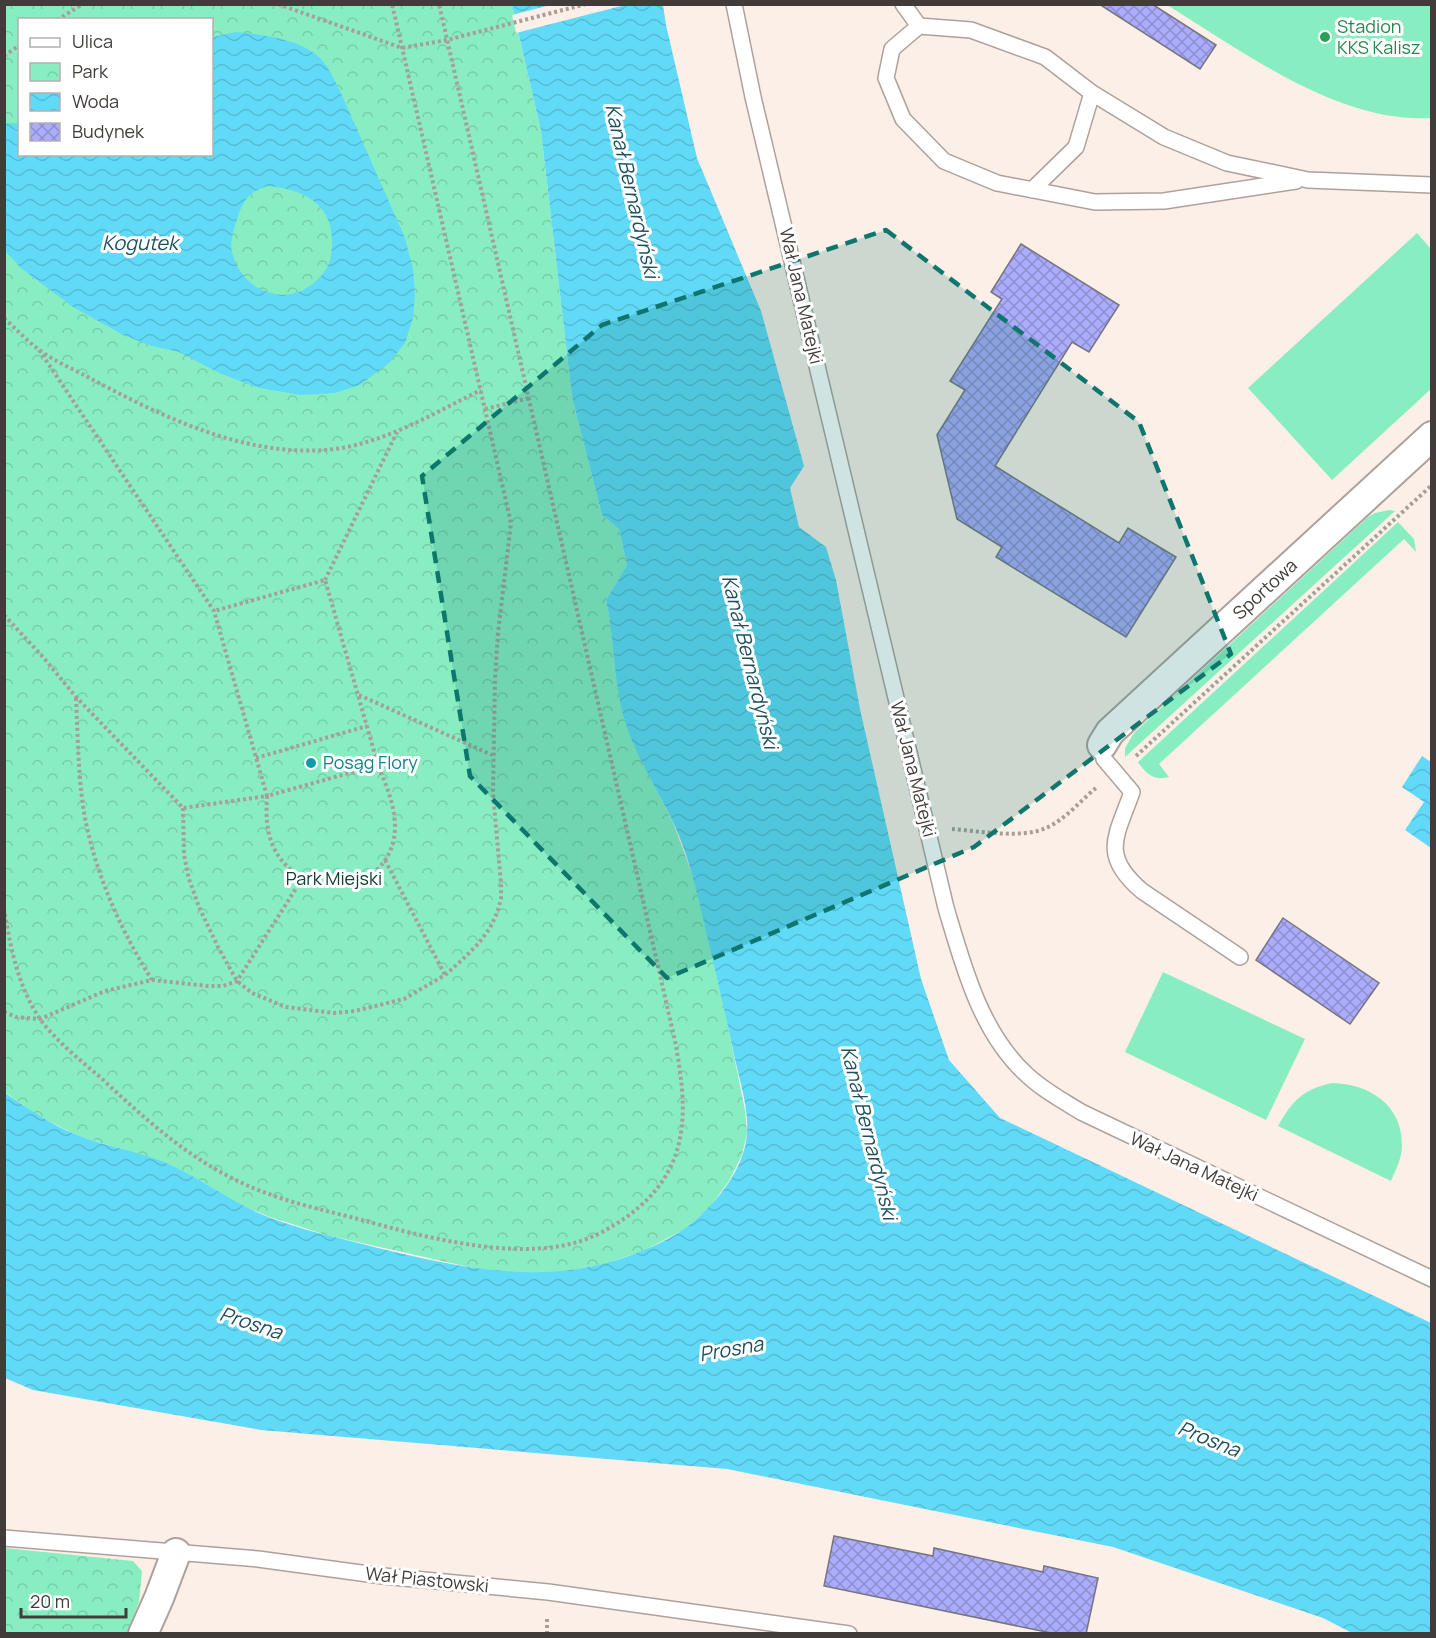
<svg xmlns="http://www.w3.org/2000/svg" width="1436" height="1638" viewBox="0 0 1436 1638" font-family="Manrope,sans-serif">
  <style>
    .grass { fill: #88eec2 }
    .park { fill: url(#park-crowns); fill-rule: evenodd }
    .water { fill: url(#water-waves); fill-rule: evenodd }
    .pier { fill: #fbefe8 }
    .building { fill: url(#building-cross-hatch); stroke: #757580; stroke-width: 1.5 }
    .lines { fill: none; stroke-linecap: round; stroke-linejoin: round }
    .service-casing { stroke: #ada29b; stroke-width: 18 }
    .minor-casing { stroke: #ada29b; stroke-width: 32 }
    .path { stroke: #a79e99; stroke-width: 4; stroke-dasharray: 3 3; stroke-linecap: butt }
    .service { stroke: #fff; stroke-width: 15 }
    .minor { stroke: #fff; stroke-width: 28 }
    .marked { fill: #0f766e; fill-opacity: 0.2; stroke: #0f766e; stroke-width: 4.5; stroke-dasharray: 12 8; stroke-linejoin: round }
    .leisure-dot { fill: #2e9e5b; stroke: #fff; stroke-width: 2 }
    .culture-dot { fill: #0f9aa8; stroke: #fff; stroke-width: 2 }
    .labels { text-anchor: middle; stroke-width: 6; stroke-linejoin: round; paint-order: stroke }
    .leisure-label { font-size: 18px; fill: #27864d; stroke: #fff; text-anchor: start }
    .street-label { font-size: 18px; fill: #413c39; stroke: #fff }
    .culture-label { font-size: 18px; fill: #0d838f; stroke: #fff; text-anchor: start }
    .park-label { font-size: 18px; fill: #154230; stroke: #fff }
    .water-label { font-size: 20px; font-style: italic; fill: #1d515e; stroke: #fff }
  </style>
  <defs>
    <pattern id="park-crowns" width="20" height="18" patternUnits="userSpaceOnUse" patternTransform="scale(1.5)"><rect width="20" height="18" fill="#88eec2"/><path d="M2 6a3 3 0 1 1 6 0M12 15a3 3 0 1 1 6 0" fill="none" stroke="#77cda7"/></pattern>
    <pattern id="water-waves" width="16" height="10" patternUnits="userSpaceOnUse" patternTransform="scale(1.5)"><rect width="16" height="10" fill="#61daf8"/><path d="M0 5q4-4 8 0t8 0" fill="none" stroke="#55bcd5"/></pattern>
    <pattern id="building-cross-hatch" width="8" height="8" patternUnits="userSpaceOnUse" patternTransform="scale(1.5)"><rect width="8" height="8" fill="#acacfd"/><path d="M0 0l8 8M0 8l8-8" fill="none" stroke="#8e8dce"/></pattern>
  </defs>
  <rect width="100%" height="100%" fill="#fbefe8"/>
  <path class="grass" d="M 1167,5 L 1431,5 L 1431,118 C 1339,124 1242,51 1167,5 Z
    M 1417,233 L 1431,249 L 1431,389 L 1332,480 L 1248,388 Z
    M 1389,510 L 1395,511 L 1125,757 L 1125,748 L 1134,733 L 1368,517 L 1375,513 Z
    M 1398,522 L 1414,539 L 1416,552 L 1404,539 L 1159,764 L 1169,777 C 1154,781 1146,774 1138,762 Z
    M 1163,972 L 1305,1039 L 1266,1120 L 1125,1052 Z
    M 1332,1083 C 1369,1084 1402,1104 1402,1145 C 1402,1158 1396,1169 1391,1181 L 1278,1126 C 1293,1100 1302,1090 1332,1083 Z"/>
  <path class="park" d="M 5,5 L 512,5 L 541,131 L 572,397 L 602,515 L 619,529 L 627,565 L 606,600 L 634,745 L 674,825 L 694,880 L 720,988 L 745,1110 L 747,1133 L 742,1155 L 729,1181 L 710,1207 L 683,1230 L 645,1250 L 605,1264 L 561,1272 L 513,1273 L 478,1269 L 326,1235 L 267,1216 L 238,1204 L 166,1163 L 76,1135 L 35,1114 L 5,1092 ZM 20,20 L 212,20 L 212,154 L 20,154 Z
    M 5,1548 L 133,1561 L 142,1571 L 139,1602 L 127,1633 L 5,1633 Z"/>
  <path class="water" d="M 512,5 L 663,5 L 666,25 L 697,158 L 761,311 L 804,466 L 790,488 L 799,527 L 826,547 L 836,580 L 860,709 L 921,979 L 949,1060 L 1000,1118 L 1431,1323 L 1431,1633 L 1352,1633 L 1323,1618 L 1113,1547 L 727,1469 L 261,1430 L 33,1390 L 5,1378 L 4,1092 C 27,1108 50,1124 77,1135 C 105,1146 136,1151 164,1162 C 197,1176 228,1200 263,1215 C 300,1230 340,1238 378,1248 C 462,1268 542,1286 626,1257 C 650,1248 675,1238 694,1221 C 719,1200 745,1167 747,1133 C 749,1106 738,1076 733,1050 C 724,1009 715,968 705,927 C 697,892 689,858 675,826 C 658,790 635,756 624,718 C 613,680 615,639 606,600 L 627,565 L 619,529 L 602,515 L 572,397 L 541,131 Z
    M 236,32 C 260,34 299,39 318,56 C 329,66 334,80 341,93 L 405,238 L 413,269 L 415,294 L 413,318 L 405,343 L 389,363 L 360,385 L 335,393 L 301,395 L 259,388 L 219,373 L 179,352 L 152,346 L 123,335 L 73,307 L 22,269 L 5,251 L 5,123 L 19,123 L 20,154 L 212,154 L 212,37 ZM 268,186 C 302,189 332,203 332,241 C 332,257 330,267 319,278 C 289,310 242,293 232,252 C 229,242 235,226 238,216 C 245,198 249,192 268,186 Z
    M 1422,756 L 1431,762 L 1431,848 L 1405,830 L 1424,802 L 1402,787 Z"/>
  <path class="pier" d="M 554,4 L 625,4 L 625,5 L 516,33 L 512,15 Z"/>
  <path class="building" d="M 1099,4 L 1152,4 L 1216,45 L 1200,69 Z
    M 1021,244 L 1119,305 L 1089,352 L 1072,342 L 995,466 L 1119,543 L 1128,528 L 1176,557 L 1126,637 L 996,557 L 1002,547 L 957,519 L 937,435 L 965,390 L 950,381 L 1002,299 L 991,292 Z
    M 1283,918 L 1379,983 L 1350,1024 L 1256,960 Z
    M 834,1536 L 933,1556 L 934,1548 L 1043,1572 L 1044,1566 L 1098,1578 L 1086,1634 L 1056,1634 L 824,1586 Z"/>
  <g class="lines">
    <g class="service-casing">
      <path id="service" d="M 734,4 L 753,97 L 946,908 C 963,965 980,1031 1025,1073 C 1041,1089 1062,1100 1081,1112 L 1432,1279
        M 903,4 L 919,26 L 971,30 L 1045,57 L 1092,93 L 1164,137 L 1227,163 L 1308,180 L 1432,185
        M 919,26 L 892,49 L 886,78 L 903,119 L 944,161 L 997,183 L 1095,202 L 1164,201 L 1296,181
        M 1032,190 L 1076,147 L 1092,93
        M 1102,745 L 1104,759 L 1132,792 C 1116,837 1100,855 1142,891 L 1240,957
        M 4,1538 L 258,1559 L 383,1576 L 548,1592 L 849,1634"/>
    </g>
    <g class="minor-casing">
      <g id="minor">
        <path id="s1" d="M 1102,745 L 1110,732 L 1432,436"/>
        <path d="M 143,1634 L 159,1598 L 176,1553"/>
      </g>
    </g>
    <path class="path" d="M 278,4 L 402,48 L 447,40 L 586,4
      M 57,20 L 83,4
      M 4,56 L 20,45
      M 4,318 C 16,329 26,340 38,349 C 52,360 71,368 86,376 C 162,417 253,462 342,448 C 392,439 436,412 481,390
      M 39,350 L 214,611 L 267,796 L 378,765 L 325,580 L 214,611
      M 485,409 L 529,398
      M 325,580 L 397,432
      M 4,615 L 43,657 L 76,697 L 183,808 L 267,796 C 266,814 266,830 273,846 C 300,906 394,895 395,827 C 395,805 386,785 378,765
      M 359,695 L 492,755
      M 76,698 C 78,738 78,779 85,818 C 96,875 121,931 152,980
      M 1136,756 L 1432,485
      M 256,758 L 367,726
      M 183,808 L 184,855 L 189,879 L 199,907 L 218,947 L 237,981 L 252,993 L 286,1007 L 334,1013 L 355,1011 L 404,999 L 445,975 L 462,960 L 478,944 L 490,928 L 497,913 L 501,899 L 501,884 L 493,793 L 495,679 L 498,633 L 511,523 L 392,4
      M 952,829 C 979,831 1021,839 1046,828 C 1065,820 1081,800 1097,787
      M 385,860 L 445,975
      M 4,908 C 10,946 18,987 40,1019 C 56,1041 79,1059 100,1077 C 142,1116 184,1155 236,1180 C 275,1200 320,1209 362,1220 C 424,1237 511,1260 574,1243 C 597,1237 620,1223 638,1208 C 692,1162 687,1105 675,1041 L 439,4
      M 4,1012 L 16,1017 L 40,1019 L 105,991 L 152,980 L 208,986 L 223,986 L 237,981 L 302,879
      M 547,1634 L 547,1616"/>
    <use href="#service" class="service"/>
    <use href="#minor" class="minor"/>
  </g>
  <path class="marked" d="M 886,230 L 1139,422 L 1231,654 L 974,847 L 667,978 L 470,776 L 422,476 L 602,325 Z"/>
  <circle class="leisure-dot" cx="1325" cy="37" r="6"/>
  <circle class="culture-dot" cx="311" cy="763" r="6"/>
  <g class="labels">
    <g class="leisure-label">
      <text x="1337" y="33">Stadion<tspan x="1337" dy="21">KKS Kalisz</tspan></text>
    </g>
    <g class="street-label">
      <text transform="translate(801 296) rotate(77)" y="6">Wał Jana Matejki</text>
      <text dy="6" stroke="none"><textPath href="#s1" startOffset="226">Sportowa</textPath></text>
      <text transform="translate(913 769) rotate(76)" y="6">Wał Jana Matejki</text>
      <text transform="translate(1194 1167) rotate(25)" y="6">Wał Jana Matejki</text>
      <text transform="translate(427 1580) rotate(6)" y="6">Wał Piastowski</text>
    </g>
    <g class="culture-label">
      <text x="323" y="769">Posąg Flory</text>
    </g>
    <g class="park-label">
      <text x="334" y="885">Park Miejski</text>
    </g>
    <g class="water-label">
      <text transform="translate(632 191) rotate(77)" y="7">Kanał Bernardyński</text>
      <text x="140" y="250">Kogutek</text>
      <text transform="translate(750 662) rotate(76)" y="7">Kanał Bernardyński</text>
      <text transform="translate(869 1133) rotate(76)" y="7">Kanał Bernardyński</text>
      <text transform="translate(251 1323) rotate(18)" y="7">Prosna</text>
      <text transform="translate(731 1349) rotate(-10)" y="7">Prosna</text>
      <text transform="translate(1209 1439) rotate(22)" y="7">Prosna</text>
    </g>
  </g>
  <rect width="1436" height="1638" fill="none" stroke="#413c39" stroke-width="12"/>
  <rect x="18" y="18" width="195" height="138" fill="#ffffff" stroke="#b3b1b0" stroke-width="1.5"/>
  <rect x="30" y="38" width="30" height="9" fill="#ffffff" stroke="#b3b1b0" stroke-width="1.5"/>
  <text x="72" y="48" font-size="18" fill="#413c39">Ulica</text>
  <rect x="30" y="63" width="30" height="18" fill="url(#park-crowns)" stroke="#b3b1b0" stroke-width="1.5"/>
  <text x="72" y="78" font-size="18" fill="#413c39">Park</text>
  <rect x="30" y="93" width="30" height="18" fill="url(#water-waves)" stroke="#b3b1b0" stroke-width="1.5"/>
  <text x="72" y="108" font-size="18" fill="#413c39">Woda</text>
  <rect x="30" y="123" width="30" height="18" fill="url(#building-cross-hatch)" stroke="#b3b1b0" stroke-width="1.5"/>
  <text x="72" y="138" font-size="18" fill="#413c39">Budynek</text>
  <path d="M21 1608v9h105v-9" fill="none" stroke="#413c39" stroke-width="3"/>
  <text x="30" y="1608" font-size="18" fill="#413c39" stroke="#ffffff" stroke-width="4.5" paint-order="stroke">20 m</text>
</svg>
